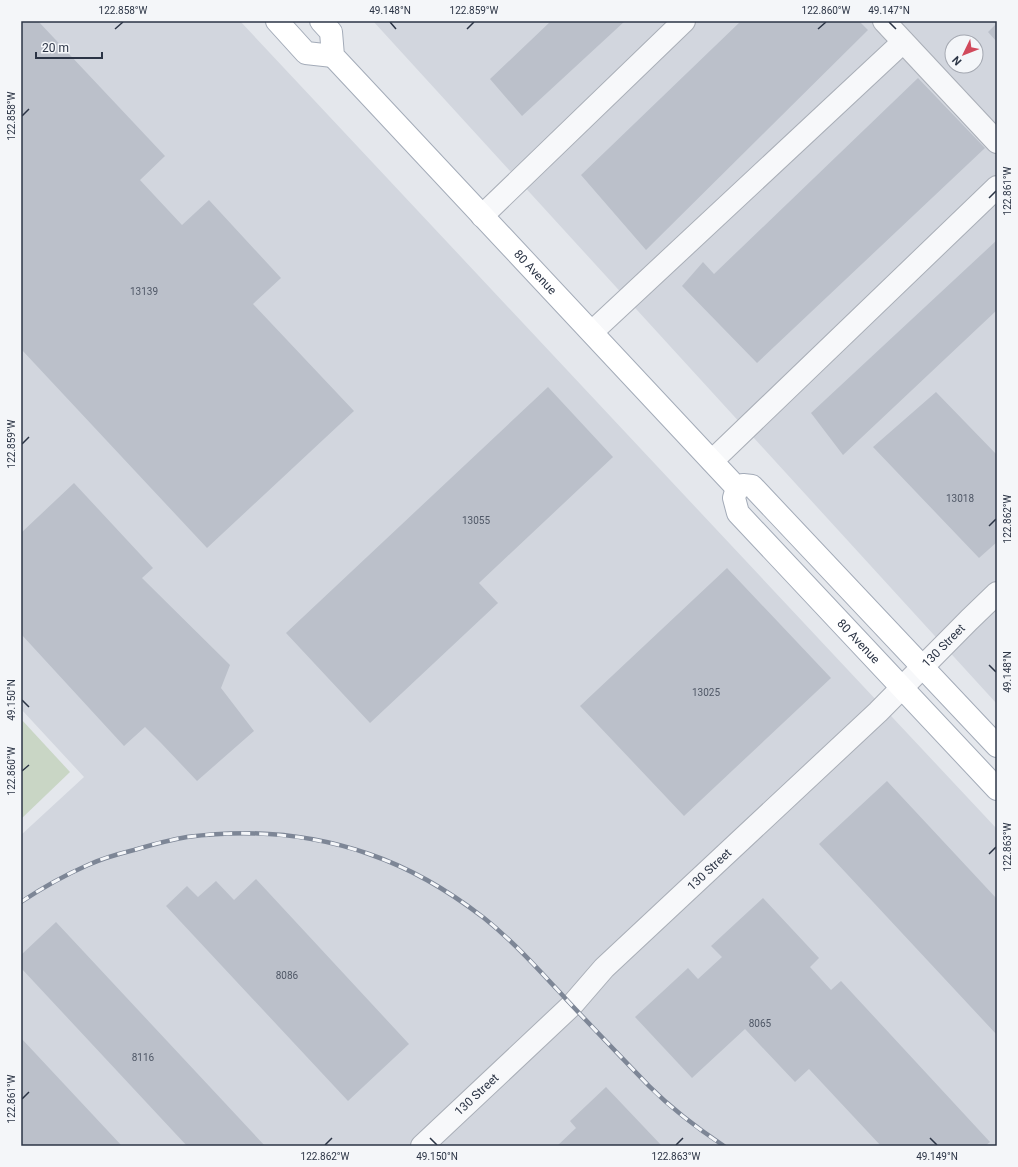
<svg xmlns="http://www.w3.org/2000/svg" width="1018" height="1167" viewBox="0 0 1018 1167" font-family="Roboto,sans-serif">
  <style>
    .built { fill: #d2d6de; fill-rule: evenodd }
    .green { fill: #c9d6c5 }
    .building { fill: #bbc0ca }
    .lines { fill: none; stroke-linecap: round; stroke-linejoin: round }
    .minor-casing { stroke: #a9aeb7; stroke-width: 24 }
    .major-casing { stroke: #a3abb8; stroke-width: 24 }
    .minor { stroke: #f7f8fa; stroke-width: 22 }
    .major { stroke: #fff; stroke-width: 22 }
    .rail-casing { stroke: #7d8696; stroke-width: 4.5 }
    .rail { stroke: #f4f6f9; stroke-width: 3; stroke-dasharray: 9; stroke-linecap: butt }
    .ticks { fill: none; stroke: #2b3445; stroke-width: 1.5 }
    .labels { text-anchor: middle; stroke-width: 3.5; stroke-linejoin: round; paint-order: stroke }
    .number-label { font-size: 10px; fill: #4f5766 }
    .street-label { font-size: 12px; fill: #2b3445; stroke: #f4f6f9 }
    .neatline { fill: none; stroke: #2b3445; stroke-width: 1.5 }
    .ticks-label { font-size: 10px; text-anchor: middle; fill: #2b3445 }
  </style>
  <rect width="100%" height="100%" fill="#e4e7ec"/>
  <path class="built" d="M 21,21 L 240,21 L 997,829 L 997,1146 L 21,1146 L 21,835 L 84,777 L 21,709 Z
    M 373,21 L 997,21 L 997,704 ZM 952,42 L 976,42 L 976,66 L 952,66 Z"/>
  <path class="green" d="M 21,719 L 70,772 L 21,819 Z"/>
  <path class="building" d="M 21,21 L 38,21 L 165,156 L 140,180 L 182,225 L 209,200 L 281,278 L 253,304 L 354,411 L 207,548 L 21,349 Z
    M 551,21 L 625,21 L 522,116 L 490,79 Z
    M 741,21 L 859,21 L 868,30 L 646,250 L 581,175 Z
    M 997,23 L 997,42 L 988,32 Z
    M 918,78 L 985,148 L 757,363 L 682,286 L 703,262 L 714,274 Z
    M 997,240 L 997,310 L 843,455 L 811,413 Z
    M 548,387 L 613,457 L 479,583 L 498,603 L 370,723 L 286,633 Z
    M 936,392 L 997,455 L 997,542 L 979,558 L 873,447 Z
    M 74,483 L 153,568 L 142,578 L 230,665 L 221,688 L 254,731 L 197,781 L 161,743 L 145,727 L 124,746 L 21,634 L 21,533 Z
    M 727,568 L 831,678 L 684,816 L 580,706 Z
    M 887,781 L 997,899 L 997,1035 L 819,844 Z
    M 256,879 L 409,1044 L 348,1101 L 166,906 L 187,886 L 198,897 L 216,881 L 234,900 Z
    M 763,898 L 819,958 L 810,967 L 831,990 L 841,981 L 990,1142 L 985,1146 L 881,1146 L 809,1069 L 795,1082 L 745,1029 L 692,1078 L 635,1017 L 688,968 L 698,979 L 722,957 L 711,946 Z
    M 56,922 L 265,1146 L 187,1146 L 21,968 L 21,955 Z
    M 21,1038 L 122,1146 L 24,1146 L 21,1143 Z
    M 606,1087 L 662,1146 L 557,1146 L 576,1128 L 570,1121 Z"/>
  <g class="lines">
    <g class="minor-casing">
      <g id="minor">
        <path d="M 884,21 L 997,142"/>
        <path d="M 482,216 L 684,21"/>
        <path d="M 592,332 L 903,42"/>
        <path d="M 712,461 L 997,187"/>
        <path id="s1" d="M 422,1146 L 572,1005 L 604,968 L 878,712 L 969,620 L 997,593"/>
      </g>
    </g>
    <g class="major-casing">
      <g id="major">
        <path d="M 277,21 L 306,53 L 333,56"/>
        <path id="s2" d="M 321,21 L 331,32 L 333,56 L 737,488"/>
        <path id="s3" d="M 997,746 L 752,486 L 743,485 L 737,488 L 734,498 L 738,513 L 997,789"/>
      </g>
    </g>
    <use href="#minor" class="minor"/>
    <use href="#major" class="major"/>
    <g class="rail-casing">
      <path id="rail" d="M 21,902 C 42,888 65,875 88,865 C 103,858 118,854 134,850 C 151,845 169,840 187,837 C 248,829 311,834 369,854 C 410,868 449,891 484,918 C 514,942 539,970 565,998 C 593,1028 621,1057 649,1086 C 672,1109 697,1128 724,1146"/>
    </g>
    <use href="#rail" class="rail"/>
  </g>
  <path class="ticks" d="M 390,22 L 396,29M 889,22 L 896,29M 115,29 L 123,22M 467,29 L 474,22M 818,29 L 826,22M 22,116 L 29,109M 989,198 L 996,191M 22,444 L 29,437M 989,526 L 996,519M 989,665 L 996,672M 22,700 L 29,707M 22,771 L 29,765M 989,854 L 996,847M 22,1099 L 29,1092M 430,1138 L 437,1145M 930,1138 L 937,1145M 325,1145 L 332,1138M 676,1145 L 683,1138"/>
  <g class="labels">
    <g class="number-label">
      <text x="144" y="295">13139</text>
      <text x="960" y="502">13018</text>
      <text x="476" y="524">13055</text>
      <text x="706" y="696">13025</text>
      <text x="287" y="979">8086</text>
      <text x="760" y="1027">8065</text>
      <text x="143" y="1061">8116</text>
    </g>
    <g class="street-label">
      <text dy="4" stroke="none"><textPath href="#s2" startOffset="335">80 Avenue</textPath></text>
      <text dy="4" stroke="none"><textPath href="#s3" startOffset="575">80 Avenue</textPath></text>
      <text dy="4" stroke="none"><textPath href="#s1" startOffset="723">130 Street</textPath></text>
      <text dy="4" stroke="none"><textPath href="#s1" startOffset="399">130 Street</textPath></text>
      <text dy="4" stroke="none"><textPath href="#s1" startOffset="75">130 Street</textPath></text>
    </g>
  </g>
  <rect width="1018" height="1167" fill="none" stroke="#f4f6f9" stroke-width="44"/>
  <g transform="translate(964 54) rotate(227)"><circle r="19" fill="#f4f6f9" stroke="#a4a8b1"/>
  <path d="M0-3L7 15L0 10L-7 15Z" fill="#d1495b"/>
  <text y="-6" font-size="11" font-weight="bold" text-anchor="middle" fill="#2b3445">N</text>
  </g>
  <path d="M36 52v6h66v-6" fill="none" stroke="#2b3445" stroke-width="2"/>
  <text x="42" y="52" font-size="12" fill="#2b3445" stroke="#f4f6f9" stroke-width="3" paint-order="stroke">20 m</text>
  <rect x="22" y="22" width="974" height="1123" class="neatline"/>
  <g class="ticks-label">
    <text x="123" y="14">122.858°W</text>
    <text x="390" y="14">49.148°N</text>
    <text x="474" y="14">122.859°W</text>
    <text x="826" y="14">122.860°W</text>
    <text x="889" y="14">49.147°N</text>
    <text transform="translate(11 116) rotate(-90)" y="4">122.858°W</text>
    <text transform="translate(1007 191) rotate(-90)" y="4">122.861°W</text>
    <text transform="translate(11 444) rotate(-90)" y="4">122.859°W</text>
    <text transform="translate(1007 519) rotate(-90)" y="4">122.862°W</text>
    <text transform="translate(1007 672) rotate(-90)" y="4">49.148°N</text>
    <text transform="translate(11 700) rotate(-90)" y="4">49.150°N</text>
    <text transform="translate(11 771) rotate(-90)" y="4">122.860°W</text>
    <text transform="translate(1007 847) rotate(-90)" y="4">122.863°W</text>
    <text transform="translate(11 1099) rotate(-90)" y="4">122.861°W</text>
    <text x="325" y="1160">122.862°W</text>
    <text x="437" y="1160">49.150°N</text>
    <text x="676" y="1160">122.863°W</text>
    <text x="937" y="1160">49.149°N</text>
  </g>
</svg>
